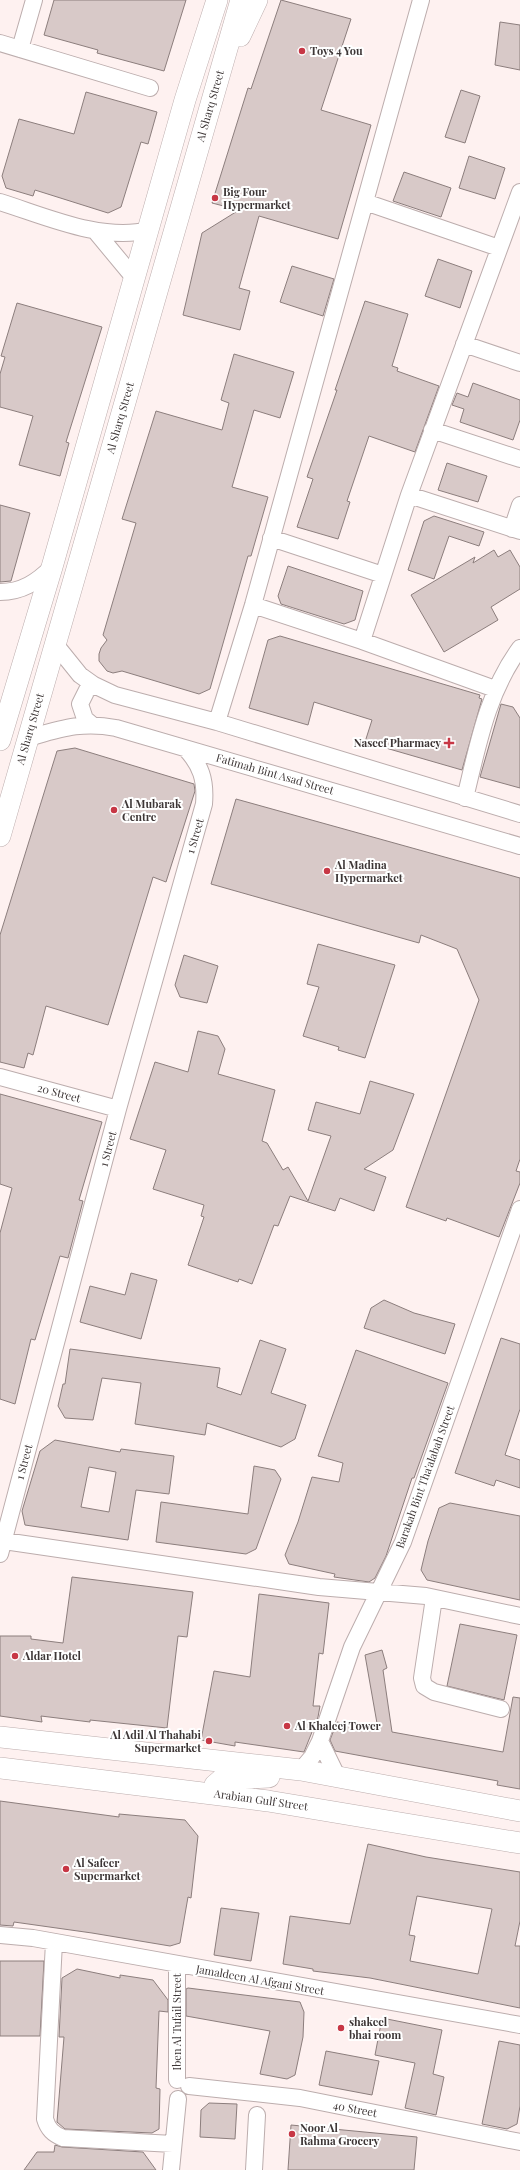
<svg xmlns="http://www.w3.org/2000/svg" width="520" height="2170" viewBox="0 0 520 2170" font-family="'Playfair Display',serif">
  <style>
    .building { fill: #d8c9c8; stroke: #8c7e7d; fill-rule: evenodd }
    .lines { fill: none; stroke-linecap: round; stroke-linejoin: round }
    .minor-casing { stroke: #bcadad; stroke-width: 18 }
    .major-casing { stroke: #bcadad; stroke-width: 22 }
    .minor { stroke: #fff; stroke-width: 16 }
    .major { stroke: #fff; stroke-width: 21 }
    .poi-dot { fill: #c73745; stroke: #fff; stroke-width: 1.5 }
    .labels { text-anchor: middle; stroke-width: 4; stroke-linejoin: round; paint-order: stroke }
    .poi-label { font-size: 11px; font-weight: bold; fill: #3d3636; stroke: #fff; text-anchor: start }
    .street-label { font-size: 11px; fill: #3d3636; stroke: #fff }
  </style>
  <rect width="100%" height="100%" fill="#fef1f0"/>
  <path class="building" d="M 54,0 L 186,0 L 164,71 L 97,53 L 98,50 L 44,35 Z
    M 281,0 L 351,19 L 321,110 L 371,125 L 338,239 L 259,216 L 239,288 L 250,291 L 240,330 L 183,315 L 202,233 L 239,210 L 212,203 L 248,88 L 251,89 Z
    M 500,22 L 520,25 L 520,70 L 495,65 Z
    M 461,90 L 480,96 L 465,143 L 445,137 Z
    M 86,92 L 157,112 L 148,144 L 141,142 L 121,207 L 108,213 L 35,190 L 33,196 L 6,188 L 2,176 L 19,119 L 74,134 Z
    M 469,156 L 505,168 L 495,199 L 459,188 Z
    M 404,172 L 451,188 L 441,217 L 393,201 Z
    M 438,259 L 472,271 L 460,308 L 425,296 Z
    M 292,266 L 334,279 L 323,316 L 280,302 Z
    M 365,301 L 408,314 L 392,366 L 398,368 L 397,371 L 439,386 L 415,452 L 369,436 L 347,501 L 350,502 L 338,539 L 297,527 L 313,479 L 307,477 L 337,390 L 335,390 Z
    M 17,303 L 102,327 L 66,442 L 69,443 L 60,476 L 19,465 L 33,416 L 0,407 L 0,374 L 5,357 L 1,356 Z
    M 234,354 L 294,372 L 280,418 L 254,410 L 232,487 L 268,497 L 251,556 L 248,556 L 210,689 L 199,694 L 122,671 L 113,673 L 107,671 L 99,661 L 99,654 L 101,648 L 107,640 L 103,635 L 136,523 L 122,519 L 156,411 L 222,430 L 229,403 L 221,400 Z
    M 473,383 L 520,400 L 520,420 L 513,440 L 460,422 L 464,409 L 452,405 L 457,393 L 468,397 Z
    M 447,463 L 487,476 L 478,502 L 438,490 Z
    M 0,505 L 30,513 L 11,581 L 0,582 Z
    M 434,516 L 484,532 L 479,546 L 449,536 L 434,579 L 408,570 L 424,521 Z
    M 494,550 L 498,557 L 510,550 L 520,567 L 520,589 L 491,607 L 498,620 L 444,652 L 411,595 L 475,557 L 473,563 Z
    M 288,566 L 363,591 L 355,620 L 344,624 L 281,604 L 278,596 Z
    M 280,636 L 480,695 L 479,698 L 482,699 L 462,770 L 365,742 L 372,720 L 314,702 L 308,725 L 249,708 L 268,640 Z
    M 501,704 L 513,707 L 520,718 L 520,788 L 480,777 Z
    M 75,748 L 194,784 L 195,791 L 166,882 L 153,877 L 108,1025 L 46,1006 L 33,1055 L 28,1053 L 24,1068 L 0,1062 L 0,935 L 57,751 Z
    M 236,799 L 520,878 L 520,1159 L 516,1171 L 520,1172 L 520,1183 L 499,1237 L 447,1218 L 446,1221 L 406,1207 L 479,1000 L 457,949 L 421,935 L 419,943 L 211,884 Z
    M 318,944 L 395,965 L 365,1058 L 338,1050 L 339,1047 L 303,1036 L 319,987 L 307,984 Z
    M 184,955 L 218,966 L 207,1003 L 180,997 L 175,985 Z
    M 198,1031 L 218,1036 L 225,1049 L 218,1074 L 275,1090 L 262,1141 L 267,1143 L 283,1170 L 288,1167 L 308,1201 L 331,1136 L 308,1130 L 316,1102 L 360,1114 L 370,1081 L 414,1094 L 393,1150 L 364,1169 L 386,1177 L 374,1211 L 340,1198 L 335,1211 L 290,1196 L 278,1226 L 274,1225 L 252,1284 L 239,1279 L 238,1282 L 188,1265 L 204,1217 L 201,1216 L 204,1205 L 153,1189 L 166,1150 L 130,1139 L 155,1062 L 188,1072 Z
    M 0,1094 L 102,1122 L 79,1200 L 83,1201 L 68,1258 L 60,1256 L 35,1340 L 31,1339 L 15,1404 L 0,1399 L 0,1233 L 12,1188 L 0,1184 Z
    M 131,1273 L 157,1280 L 141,1339 L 80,1322 L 90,1286 L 125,1295 Z
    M 384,1300 L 414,1313 L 455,1324 L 445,1354 L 364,1328 L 371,1308 Z
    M 501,1338 L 520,1344 L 520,1409 L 505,1455 L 520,1460 L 520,1488 L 496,1480 L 494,1486 L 455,1473 Z
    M 260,1340 L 286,1349 L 271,1393 L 306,1405 L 295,1439 L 281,1447 L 207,1423 L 205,1435 L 135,1424 L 141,1383 L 102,1378 L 93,1420 L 65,1418 L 58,1406 L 63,1384 L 65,1384 L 70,1349 L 220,1368 L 217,1387 L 241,1395 Z
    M 356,1350 L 448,1383 L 414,1478 L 412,1478 L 386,1556 L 375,1578 L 369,1582 L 334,1577 L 335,1574 L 289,1564 L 285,1555 L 298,1522 L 312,1477 L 339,1482 L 343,1463 L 318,1456 Z
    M 55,1440 L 120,1452 L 121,1449 L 174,1456 L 169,1494 L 136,1490 L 128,1540 L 25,1525 L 22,1511 L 40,1451 ZM 89,1467 L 116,1472 L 109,1512 L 81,1507 Z
    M 254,1466 L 275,1470 L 281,1479 L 256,1549 L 246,1554 L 156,1542 L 161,1502 L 248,1514 Z
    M 450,1503 L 520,1516 L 520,1600 L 427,1580 L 421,1570 L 428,1541 L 439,1508 Z
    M 72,1577 L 193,1592 L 187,1637 L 178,1636 L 167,1728 L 90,1720 L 90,1722 L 41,1716 L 42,1722 L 0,1716 L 0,1636 L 31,1636 L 31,1639 L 63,1643 Z
    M 259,1594 L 329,1603 L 323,1654 L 319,1653 L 313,1706 L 320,1706 L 318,1717 L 304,1752 L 235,1742 L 235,1746 L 201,1740 L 214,1671 L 250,1677 Z
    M 460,1624 L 517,1635 L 504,1700 L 447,1686 Z
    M 382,1650 L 387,1668 L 383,1670 L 392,1732 L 503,1752 L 513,1697 L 520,1698 L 520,1789 L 497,1785 L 498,1781 L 335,1751 L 330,1740 L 337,1722 L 378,1729 L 365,1655 Z
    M 0,1801 L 119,1817 L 119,1814 L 185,1820 L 198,1836 L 191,1898 L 188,1897 L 180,1943 L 170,1946 L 92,1933 L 14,1922 L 13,1926 L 0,1925 Z
    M 368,1844 L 426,1857 L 520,1872 L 520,1921 L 515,1946 L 520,1946 L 520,2008 L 370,1978 L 313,1971 L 313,1969 L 283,1964 L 290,1916 L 350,1924 ZM 417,1896 L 492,1909 L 478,1974 L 410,1961 L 415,1936 L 409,1935 Z
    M 221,1908 L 259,1913 L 251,1961 L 214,1955 Z
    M 0,1961 L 44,1961 L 40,2036 L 0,2036 Z
    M 77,1969 L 120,1978 L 120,1975 L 153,1980 L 168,2000 L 168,2012 L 159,2011 L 156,2088 L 160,2089 L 159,2129 L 152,2133 L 65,2129 L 57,2122 L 64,2037 L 59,2037 L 62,1978 Z
    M 188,1988 L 300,2002 L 304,2012 L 303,2037 L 295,2075 L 287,2079 L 260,2074 L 270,2031 L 186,2016 L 186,1989 Z
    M 382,2018 L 442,2030 L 433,2074 L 444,2077 L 436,2115 L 405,2108 L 415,2063 L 375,2055 Z
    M 499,2041 L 520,2045 L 520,2106 L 517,2124 L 507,2129 L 482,2124 Z
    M 326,2051 L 379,2061 L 372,2095 L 319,2085 Z
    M 209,2103 L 237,2104 L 235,2139 L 200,2137 L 201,2110 Z
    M 291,2125 L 417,2137 L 414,2170 L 288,2170 Z
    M 55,2145 L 62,2147 L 143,2152 L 156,2170 L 24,2170 L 37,2152 L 54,2152 Z"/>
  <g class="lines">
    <g class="minor-casing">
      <path id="minor" d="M 0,43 L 150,88
        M 20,49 L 34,0
        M 0,202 C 45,216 102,242 149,230
        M 365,202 L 499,248
        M 96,232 L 135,279
        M 464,344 L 520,363
        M 432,430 L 520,459
        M 409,495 L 520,531
        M 512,529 L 520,505
        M 271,538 L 383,575
        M 0,592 C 22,592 37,582 52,567
        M 253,605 L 362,641 L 495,689
        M 362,641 L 409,495 L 520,192
        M 55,644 L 80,675 L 94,685 L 115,695 L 217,722 L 520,814
        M 217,722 L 253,605 L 421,0
        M 91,724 L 85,719 L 80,704 L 87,690 L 94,685
        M 28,738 C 60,729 82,721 116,728 L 520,846
        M 465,798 C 478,745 487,693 520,648
        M 0,1077 L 118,1109
        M 4,1541 L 319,1587 L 426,1596 L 520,1616
        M 0,1554 L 118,1109 L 204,804 C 206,780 201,765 185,748
        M 434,1598 L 422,1678 L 424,1686 L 434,1692 L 501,1709
        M 320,1741 L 337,1776
        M 301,1770 L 312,1757 L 320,1741 L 352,1647 L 403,1542 L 520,1209
        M 0,1935 L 33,1938 L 520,2025
        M 54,1942 L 45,2119 C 48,2129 53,2134 63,2138 L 173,2144
        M 177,1965 L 177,2080
        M 189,2086 L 300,2098 L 520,2142
        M 171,2170 L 178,2099
        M 254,2170 L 257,2115"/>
    </g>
    <g class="major-casing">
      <path id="major" d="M 240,36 L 257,0
        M 0,740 L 52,567 L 185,100 L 217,0
        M 0,836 L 241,0
        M 0,1737 L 301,1770 L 520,1811
        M 0,1768 L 268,1801 L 520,1843
        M 217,1794 L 215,1785 L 222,1779 L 269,1777"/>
    </g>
    <use href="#minor" class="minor"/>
    <use href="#major" class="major"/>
  </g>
  <g class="poi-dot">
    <circle cx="302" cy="51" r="4"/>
    <circle cx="215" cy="198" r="4"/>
    <path d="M447 737h4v4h4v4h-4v4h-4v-4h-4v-4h4z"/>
    <circle cx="114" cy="810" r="4"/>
    <circle cx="327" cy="871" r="4"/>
    <circle cx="15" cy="1656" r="4"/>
    <circle cx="287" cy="1726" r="4"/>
    <circle cx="209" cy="1741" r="4"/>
    <circle cx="66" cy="1869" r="4"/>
    <circle cx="341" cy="2028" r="4"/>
    <circle cx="292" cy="2134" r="4"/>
  </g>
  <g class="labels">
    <g class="poi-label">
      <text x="310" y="55">Toys 4 You</text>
      <text x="223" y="196">Big Four<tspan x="223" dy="13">Hypermarket</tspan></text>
      <text x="441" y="747" text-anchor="end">Naseef Pharmacy</text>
      <text x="122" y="808">Al Mubarak<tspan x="122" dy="13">Centre</tspan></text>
      <text x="335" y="869">Al Madina<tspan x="335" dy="13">Hypermarket</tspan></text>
      <text x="23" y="1660">Aldar Hotel</text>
      <text x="295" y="1730">Al Khaleej Tower</text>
      <text x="201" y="1739" text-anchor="end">Al Adil Al Thahabi<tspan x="201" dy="13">Supermarket</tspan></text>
      <text x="74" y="1867">Al Safeer<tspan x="74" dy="13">Supermarket</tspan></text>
      <text x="349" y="2026">shakeel<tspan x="349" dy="13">bhai room</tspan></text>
      <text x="300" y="2132">Noor Al<tspan x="300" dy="13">Rahma Grocery</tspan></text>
    </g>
    <g class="street-label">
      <text transform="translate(210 106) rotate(-74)" y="4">Al Sharq Street</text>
      <text transform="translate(120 418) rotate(-74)" y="4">Al Sharq Street</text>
      <text transform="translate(30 729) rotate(-74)" y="4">Al Sharq Street</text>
      <text transform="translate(275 774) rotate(16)" y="4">Fatimah Bint Asad Street</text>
      <text transform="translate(195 836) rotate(-74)" y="4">1 Street</text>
      <text transform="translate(59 1093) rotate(15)" y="4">20 Street</text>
      <text transform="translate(108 1149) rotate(-75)" y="4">1 Street</text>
      <text transform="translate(24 1462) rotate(-75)" y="4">1 Street</text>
      <text transform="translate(425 1477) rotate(-70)" y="4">Barakah Bint Tha'alabah Street</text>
      <text transform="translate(261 1800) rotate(8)" y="4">Arabian Gulf Street</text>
      <text transform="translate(260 1980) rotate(10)" y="4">Jamaldeen Al Afgani Street</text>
      <text transform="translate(177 2022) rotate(-90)" y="4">Iben Al Tufail Street</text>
      <text transform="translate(355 2109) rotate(11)" y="4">40 Street</text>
    </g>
  </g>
</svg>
